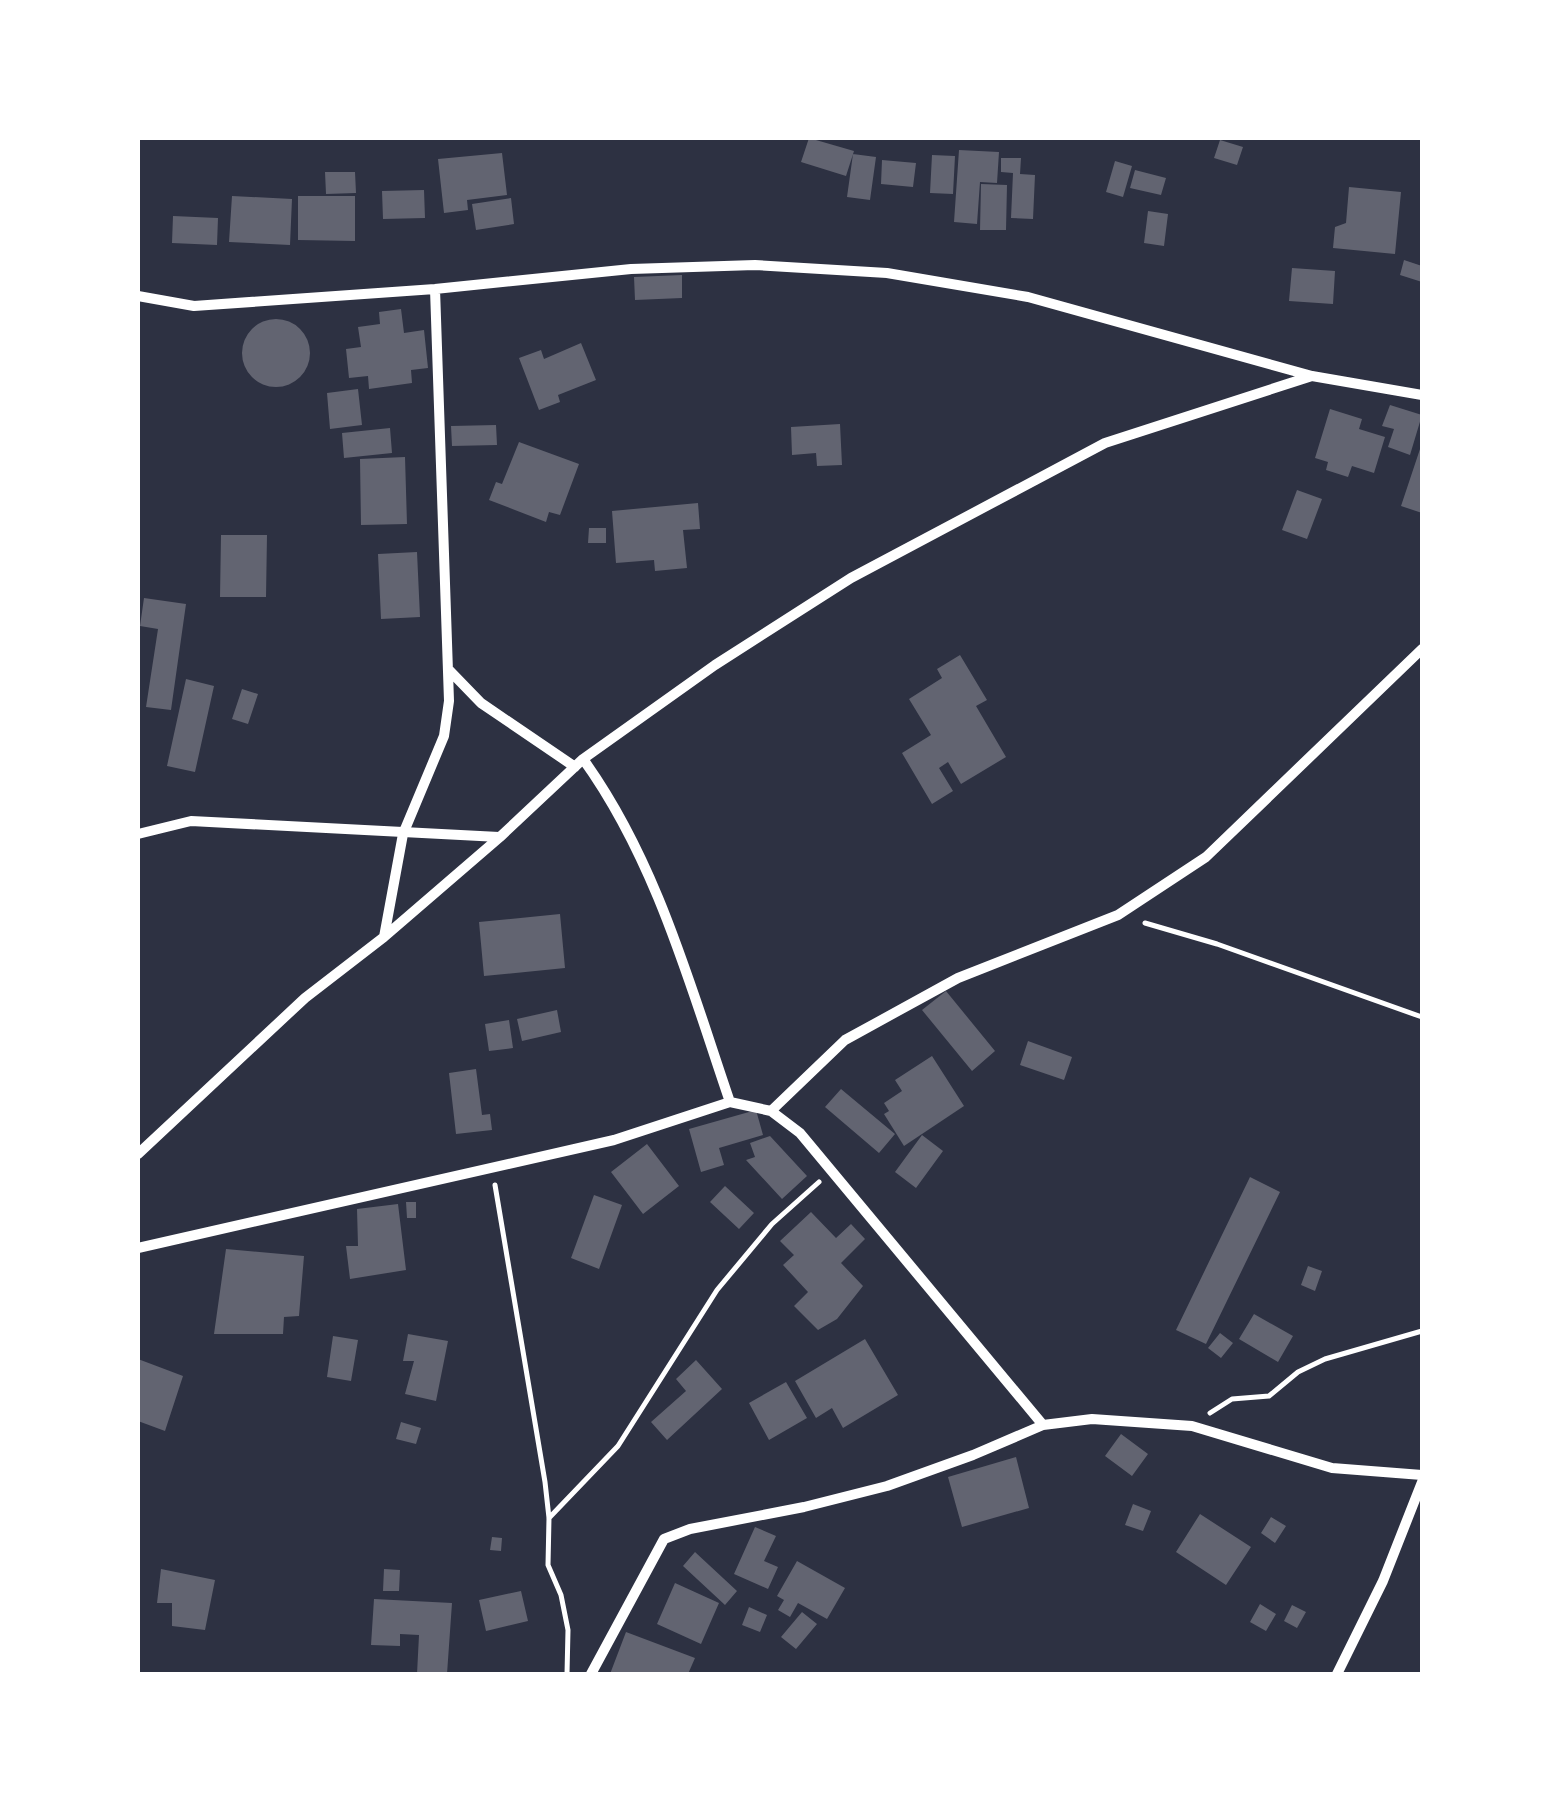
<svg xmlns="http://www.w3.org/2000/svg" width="1560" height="1812" viewBox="0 0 1560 1812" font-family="Rubik,sans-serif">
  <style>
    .building { fill: #626471 }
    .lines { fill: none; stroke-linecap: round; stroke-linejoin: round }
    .path { stroke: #fff; stroke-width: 5 }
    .minor { stroke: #fff; stroke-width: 10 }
  </style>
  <rect width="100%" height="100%" fill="#2d3142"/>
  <path class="building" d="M 809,138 L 854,151 L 846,176 L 801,162 Z
    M 1220,140 L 1243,147 L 1237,165 L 1214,158 Z
    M 959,150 L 999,152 L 997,183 L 980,182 L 977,224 L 954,222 Z
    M 502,153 L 507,195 L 467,200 L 468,210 L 444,213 L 438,159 Z
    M 853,154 L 876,157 L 870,200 L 847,197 Z
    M 932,155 L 955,156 L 953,194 L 930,193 Z
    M 1001,158 L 1021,158 L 1020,174 L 1035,175 L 1033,219 L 1011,218 L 1013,173 L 1001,172 Z
    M 882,160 L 916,163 L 913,187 L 881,184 Z
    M 1115,161 L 1132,166 L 1123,197 L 1106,192 Z
    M 1135,170 L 1166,178 L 1161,195 L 1130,188 Z
    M 325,172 L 355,172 L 356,193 L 326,194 Z
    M 981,184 L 1007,185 L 1006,230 L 980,230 Z
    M 1349,187 L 1401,192 L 1395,254 L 1333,248 L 1335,227 L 1346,223 Z
    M 424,190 L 425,218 L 383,219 L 382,191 Z
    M 232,196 L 292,199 L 290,245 L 229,242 Z
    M 298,196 L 355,196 L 355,241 L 298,240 Z
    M 511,198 L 514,224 L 476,230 L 472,204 Z
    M 1148,211 L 1168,214 L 1164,246 L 1144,243 Z
    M 173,216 L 218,218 L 217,245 L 172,243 Z
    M 1404,260 L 1422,266 L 1422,282 L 1400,275 Z
    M 1292,268 L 1335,271 L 1333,304 L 1289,301 Z
    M 682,275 L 682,298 L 635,300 L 634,277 Z
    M 401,309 L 404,333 L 424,330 L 428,368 L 411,370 L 412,383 L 369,389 L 368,376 L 349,378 L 346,349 L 361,347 L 358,327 L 380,324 L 379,312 Z
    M242 353a34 34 0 1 1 68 0a34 34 0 1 1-68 0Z
    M 581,343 L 596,380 L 558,395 L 560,402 L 539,410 L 519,358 L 541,350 L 544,359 Z
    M 358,389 L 362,425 L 330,429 L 327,393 Z
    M 1390,405 L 1422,415 L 1410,455 L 1388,447 L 1394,429 L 1382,426 Z
    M 1330,409 L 1362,419 L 1359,429 L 1385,437 L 1374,473 L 1352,466 L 1348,477 L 1326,470 L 1328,462 L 1315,458 Z
    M 840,424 L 842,465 L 817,466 L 816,453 L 792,455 L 791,427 Z
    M 496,425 L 497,445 L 452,446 L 451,426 Z
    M 390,428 L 392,453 L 344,458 L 342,433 Z
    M 519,442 L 579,464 L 560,515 L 549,512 L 546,522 L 489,500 L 496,482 L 502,484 Z
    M 1422,443 L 1422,513 L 1401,506 Z
    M 405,457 L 407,524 L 361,525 L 360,459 Z
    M 1297,490 L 1322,499 L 1307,539 L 1282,530 Z
    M 698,503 L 700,529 L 683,530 L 687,568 L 655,571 L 654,560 L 616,563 L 612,511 Z
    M 589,528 L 606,528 L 606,543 L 588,543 Z
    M 221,535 L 267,535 L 266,597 L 220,597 Z
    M 417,552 L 420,617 L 381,619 L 378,554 Z
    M 144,598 L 186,604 L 171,710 L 146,707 L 158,629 L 140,626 Z
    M 960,655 L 987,700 L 976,706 L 1006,757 L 961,784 L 948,762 L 939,768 L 953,791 L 932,804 L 902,753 L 931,735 L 909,699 L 942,678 L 937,669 Z
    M 186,679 L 214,686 L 195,772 L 167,766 Z
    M 242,689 L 258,694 L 248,724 L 232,719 Z
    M 560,914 L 565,968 L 484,976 L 479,922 Z
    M 946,991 L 995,1051 L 972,1071 L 922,1010 Z
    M 557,1010 L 561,1032 L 522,1041 L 517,1019 Z
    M 509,1020 L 513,1048 L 489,1051 L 485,1024 Z
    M 1028,1041 L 1072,1057 L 1064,1080 L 1020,1065 Z
    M 932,1056 L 964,1106 L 904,1146 L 884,1114 L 889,1111 L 884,1103 L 902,1091 L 895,1080 Z
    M 476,1069 L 482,1115 L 490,1114 L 492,1130 L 456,1134 L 449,1073 Z
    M 841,1089 L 895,1134 L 879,1153 L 825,1107 Z
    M 756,1110 L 763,1135 L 719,1148 L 724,1165 L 701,1172 L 689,1129 Z
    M 922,1135 L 943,1151 L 916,1188 L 895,1172 Z
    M 770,1136 L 807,1176 L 782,1199 L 746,1160 L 755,1157 L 750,1143 Z
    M 647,1144 L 679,1186 L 643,1214 L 611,1172 Z
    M 1250,1177 L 1280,1192 L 1206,1344 L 1176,1330 Z
    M 725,1186 L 754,1213 L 739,1229 L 710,1202 Z
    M 594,1195 L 622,1205 L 599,1269 L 571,1258 Z
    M 406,1202 L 416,1202 L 416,1218 L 407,1218 Z
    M 398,1204 L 406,1270 L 350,1279 L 346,1246 L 358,1246 L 357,1209 Z
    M 811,1212 L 836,1238 L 851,1224 L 865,1239 L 841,1263 L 863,1286 L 837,1319 L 818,1330 L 794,1306 L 808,1292 L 783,1265 L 794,1255 L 780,1241 Z
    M 226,1249 L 304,1256 L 299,1316 L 284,1317 L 283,1334 L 214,1334 Z
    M 1308,1266 L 1322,1271 L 1315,1291 L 1301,1285 Z
    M 1254,1314 L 1293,1336 L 1278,1362 L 1239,1339 Z
    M 1220,1333 L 1233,1343 L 1221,1358 L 1208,1348 Z
    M 408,1334 L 448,1341 L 436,1401 L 405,1394 L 414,1361 L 403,1361 Z
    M 333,1336 L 358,1340 L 351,1381 L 327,1377 Z
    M 865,1339 L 898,1395 L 843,1428 L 832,1408 L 816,1418 L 795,1381 Z
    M 138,1359 L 183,1376 L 165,1431 L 138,1421 Z
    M 696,1360 L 722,1389 L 667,1440 L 651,1422 L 686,1391 L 676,1379 Z
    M 786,1382 L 807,1418 L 769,1440 L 749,1403 Z
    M 401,1422 L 421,1428 L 416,1444 L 396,1439 Z
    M 1121,1434 L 1148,1454 L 1132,1476 L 1105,1456 Z
    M 1016,1457 L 1029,1508 L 962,1527 L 948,1477 Z
    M 1133,1504 L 1151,1511 L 1143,1531 L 1125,1525 Z
    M 1200,1514 L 1251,1547 L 1226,1585 L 1176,1552 Z
    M 1271,1517 L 1286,1526 L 1275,1543 L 1261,1533 Z
    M 755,1527 L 776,1536 L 764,1561 L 778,1567 L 768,1589 L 734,1574 Z
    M 492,1537 L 502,1538 L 501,1551 L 490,1550 Z
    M 695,1552 L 737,1591 L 725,1605 L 683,1566 Z
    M 797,1561 L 845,1588 L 827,1619 L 798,1603 L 790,1617 L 778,1610 L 784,1600 L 777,1596 Z
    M 161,1569 L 215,1580 L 205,1630 L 172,1626 L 172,1603 L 157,1603 Z
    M 384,1569 L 400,1570 L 399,1591 L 383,1591 Z
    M 675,1583 L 719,1603 L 701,1644 L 657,1624 Z
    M 521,1591 L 528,1621 L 486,1631 L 479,1600 Z
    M 374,1599 L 452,1603 L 447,1674 L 417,1674 L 419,1635 L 400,1634 L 400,1646 L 371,1645 Z
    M 1260,1604 L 1276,1614 L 1266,1631 L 1250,1622 Z
    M 1292,1605 L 1306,1612 L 1297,1628 L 1284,1621 Z
    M 749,1607 L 767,1615 L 760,1632 L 742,1625 Z
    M 802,1612 L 817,1624 L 796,1649 L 781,1637 Z
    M 626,1632 L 695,1658 L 688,1674 L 610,1674 Z"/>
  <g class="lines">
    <path class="path" d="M 1145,923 L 1217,944 L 1422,1017
      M 495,1185 L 545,1482 L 549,1518 L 548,1565 L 561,1595 L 568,1630 L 567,1674
      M 1210,1413 L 1232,1399 L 1269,1396 L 1298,1372 L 1325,1359 L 1422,1331
      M 549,1518 L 618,1446 L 717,1290 L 772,1224 L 819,1182"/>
    <path class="minor" d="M 138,296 L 194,306 L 435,289 L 631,269 L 755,265 L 887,273 L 1028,297 L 1312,376 L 1422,395
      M 449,670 L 481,703 L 575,767
      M 583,759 C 656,860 690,985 730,1102
      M 138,834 L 191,821 L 499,837
      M 384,937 L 403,834 L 444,736 L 449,701 L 435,289
      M 771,1111 L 845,1040 L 958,978 L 1118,915 L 1206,857 L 1422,649
      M 138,1154 L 305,998 L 384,937 L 500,837 L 583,759 L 715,665 L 851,578 L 1105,443 L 1312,376
      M 138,1248 L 614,1140 L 730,1102 L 771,1111 L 800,1133 L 1043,1425
      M 591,1674 L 664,1539 L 690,1529 L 804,1507 L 887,1486 L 973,1455 L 1043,1425 L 1092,1419 L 1192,1426 L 1332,1468 L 1422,1475
      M 1337,1674 L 1383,1581 L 1422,1482"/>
  </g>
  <rect width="1560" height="1812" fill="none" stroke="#ffffff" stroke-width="280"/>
</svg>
